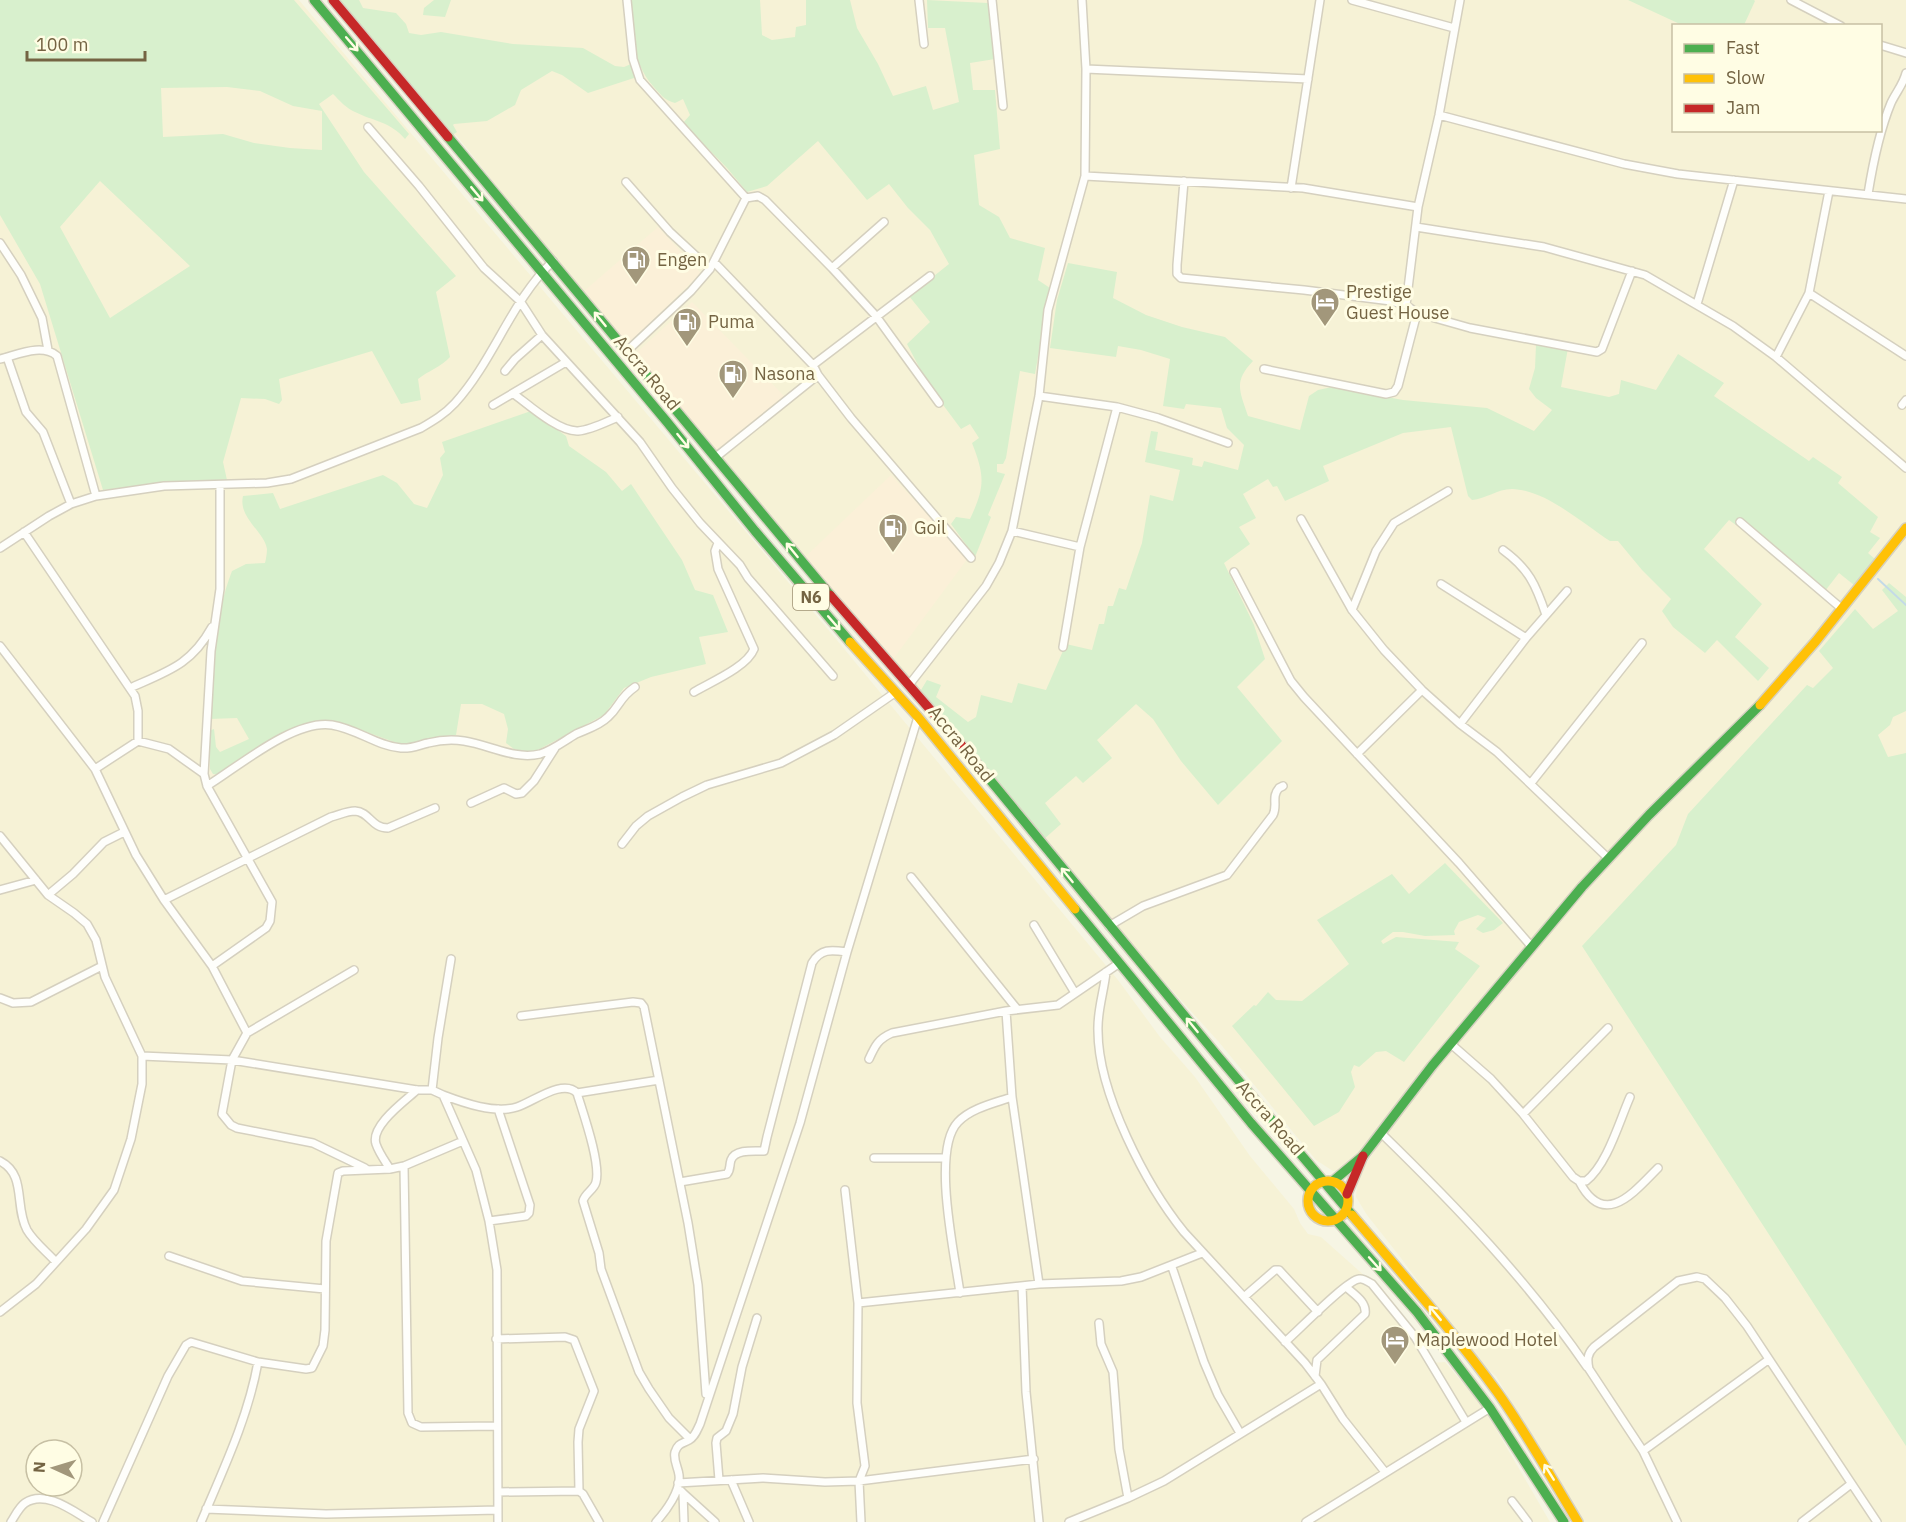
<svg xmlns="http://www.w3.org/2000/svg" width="1906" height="1522" viewBox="0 0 1906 1522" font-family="'IBM Plex Sans',sans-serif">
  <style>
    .residential { fill: #f6f2d6; fill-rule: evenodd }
    .commercial { fill: #fbf0d8 }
    .green { fill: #d8f0cd; fill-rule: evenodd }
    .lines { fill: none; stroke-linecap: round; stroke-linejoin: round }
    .stream { stroke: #c4dae7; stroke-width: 2 }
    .street-casing { stroke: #d5d0bf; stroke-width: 10 }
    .fast-casing { stroke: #d6d1c1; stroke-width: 12 }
    .slow-casing { stroke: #d6d1c1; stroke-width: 12 }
    .jam-casing { stroke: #d6d1c1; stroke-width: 12 }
    .street { stroke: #fefefb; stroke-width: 7 }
    .fast { stroke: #4caf50; stroke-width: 9 }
    .slow { stroke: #ffc107; stroke-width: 9 }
    .jam { stroke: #c62828; stroke-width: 9 }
    .oneway { stroke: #fffde4 }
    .labels { text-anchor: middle; stroke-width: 6; stroke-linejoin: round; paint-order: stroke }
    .shield { fill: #fffde4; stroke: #9e9273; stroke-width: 1.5 }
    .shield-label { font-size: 16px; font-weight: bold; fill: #746443 }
    .poi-label { font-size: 18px; fill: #746443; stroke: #fffde4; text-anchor: start }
    .street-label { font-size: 18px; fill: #746443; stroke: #fffde4 }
  </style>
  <rect width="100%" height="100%" fill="#f6f5e4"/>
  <path class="residential" d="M 0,0 L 299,0 L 836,639 L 1118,980 L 1160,1037 L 1195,1077 L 1250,1156 L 1294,1209 L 1300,1223 L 1308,1234 L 1321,1237 L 1376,1286 L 1405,1320 L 1409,1336 L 1431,1363 L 1445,1362 L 1473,1395 L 1493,1424 L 1550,1522 L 0,1522 ZM 36,1450 L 72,1450 L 72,1486 L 36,1486 Z
    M 336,0 L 1906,0 L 1906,1522 L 1582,1522 L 1496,1376 L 1476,1360 L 1401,1258 L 1367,1215 L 1356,1197 L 1358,1176 L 1374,1152 L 1367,1142 L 1346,1170 L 1333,1171 L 1316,1160 L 1218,1041 L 1111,923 L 891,662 L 535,234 L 456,135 L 452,136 ZM 1674,26 L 1880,26 L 1880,130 L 1674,130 Z"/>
  <path class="commercial" d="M 658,227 L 701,273 L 627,345 L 583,292 Z
    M 692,302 L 785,397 L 717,455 L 635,354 Z
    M 891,475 L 968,558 L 891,662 L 803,559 Z"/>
  <path class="green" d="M 0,0 L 294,0 L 409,134 L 405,139 C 391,122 373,121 355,112 C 347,109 339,100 333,94 L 319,104 L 364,172 L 456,276 L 436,292 L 450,357 C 441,367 428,371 418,379 L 421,400 L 401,404 L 372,351 L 279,379 L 282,400 L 279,404 L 265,399 L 241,398 L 223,462 L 227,480 L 152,484 L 103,490 L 40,284 L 0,215 ZM 227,87 L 260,91 L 293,106 L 322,111 L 322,150 L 290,148 L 254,143 L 223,134 L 163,137 L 161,88 ZM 100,181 L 190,266 L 110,318 L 60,227 Z
    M 338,0 L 359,0 L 363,8 L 396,13 L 406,24 L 409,33 L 421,35 L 441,32 L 513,44 L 583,48 L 615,66 L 624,67 L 631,64 L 637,77 L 588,93 L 562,75 L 552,71 L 521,90 L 515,105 L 487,121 L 454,124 L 453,125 L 457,132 L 451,136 Z
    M 434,0 L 451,0 L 445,17 L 423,15 L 424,8 Z
    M 629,0 L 760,0 L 762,35 L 772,40 L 795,37 L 796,27 L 806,25 L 806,0 L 850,0 L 857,28 L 878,64 L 893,96 L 926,86 L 933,110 L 959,102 L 945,28 L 928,28 L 927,0 L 988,3 L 995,59 L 970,63 L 973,90 L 995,90 L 1000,149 L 974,155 L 979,205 L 999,217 L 1010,238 L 1045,248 L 1038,280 L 1050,288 L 1035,374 L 1020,371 L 1006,458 L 1003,464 L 997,464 L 997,472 L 1005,474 L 988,515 L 991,517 L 975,557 L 951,524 L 956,517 L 970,519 C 985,487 985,476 972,443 L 979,438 L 970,424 L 961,429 L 929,386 L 907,344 L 930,322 L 909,296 L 949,264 L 930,230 L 908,208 L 889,184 L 867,200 L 818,141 L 767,186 L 747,192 L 727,168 L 683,123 L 690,115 L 683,99 L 675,103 C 664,100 660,94 653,86 C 632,62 632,31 629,0 Z
    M 1628,0 L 1754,0 L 1755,1 L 1744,25 L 1682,25 Z
    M 1068,263 L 1117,272 L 1113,298 L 1146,315 L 1182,327 L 1225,337 L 1253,361 C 1233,382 1240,391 1248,416 L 1300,430 L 1309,396 L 1318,390 L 1332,387 L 1403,400 L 1487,408 L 1534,431 L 1552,410 L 1536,398 L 1529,389 L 1535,368 L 1536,345 L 1568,348 L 1561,387 L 1609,397 L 1619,394 L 1621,380 L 1656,390 L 1678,354 L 1724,383 L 1714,396 L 1809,461 L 1813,457 L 1842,477 L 1838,483 L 1878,517 L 1870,532 L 1880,538 L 1868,553 L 1875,559 L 1854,585 L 1839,573 L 1825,591 L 1742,519 L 1736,525 L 1729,520 L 1704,549 L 1762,604 L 1735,637 L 1769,668 L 1758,681 L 1717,640 L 1705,653 L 1673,627 L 1662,611 L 1671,599 L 1642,570 L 1618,541 L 1610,541 C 1582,523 1546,490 1512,489 C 1497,489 1486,499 1472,500 L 1468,496 L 1451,427 L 1403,433 L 1323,466 L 1329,481 L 1285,501 L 1277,486 L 1273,487 L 1268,479 L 1243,494 L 1256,518 L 1239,527 L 1250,544 L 1224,563 L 1254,625 L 1265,659 L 1237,687 L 1282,741 L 1218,805 L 1181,761 L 1153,719 L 1136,704 L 1097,740 L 1112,758 L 1083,783 L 1076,776 L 1045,803 L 1061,824 L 1043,840 L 921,690 L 927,680 L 941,685 L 936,697 L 968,722 L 976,717 L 981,695 L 1012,703 L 1018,683 L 1046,690 L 1066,644 L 1092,650 L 1099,624 L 1104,624 L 1108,606 L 1113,606 L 1119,588 L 1126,590 L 1142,543 L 1150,495 L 1173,501 L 1180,470 L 1145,462 L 1151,431 L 1158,432 L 1155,450 L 1193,458 L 1192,465 L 1202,467 L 1204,461 L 1238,470 L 1244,445 L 1227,428 L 1221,408 L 1186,404 L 1184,409 L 1163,406 L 1170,359 L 1141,350 L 1118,346 L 1116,357 L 1050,348 L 1057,300 Z
    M 531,411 L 566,436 L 569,446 L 606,472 L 622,491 L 631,484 L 682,560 L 695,590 L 713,595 L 728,632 L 699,637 L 706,664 L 651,677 L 624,688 L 604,715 L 530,754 L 514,749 L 506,743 L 508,729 L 504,714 L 482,704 L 461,704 L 456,735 L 410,743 L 397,743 L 341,723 C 294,714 257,751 221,775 L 213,774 L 210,769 L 209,731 L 214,729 L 216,747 L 220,752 L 249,739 L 237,718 L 210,719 C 213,670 214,617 232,571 L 246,564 L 265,563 C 266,559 267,553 267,549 C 264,531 238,518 243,496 L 273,493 L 280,509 L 383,475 L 397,483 L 414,504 L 427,508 L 443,475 L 440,458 L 445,452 L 442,442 Z
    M 1889,583 L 1906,597 L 1906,711 L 1893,717 L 1890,725 L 1878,735 L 1888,757 L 1906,753 L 1906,1446 L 1582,946 L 1676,845 L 1688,814 L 1807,685 L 1813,688 L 1833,668 L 1819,651 L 1855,609 L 1873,629 L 1898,611 L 1882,590 Z
    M 1445,863 L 1503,923 L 1494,930 L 1483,933 L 1476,929 L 1486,918 L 1478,915 L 1459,922 L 1454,931 L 1455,935 L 1425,936 L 1403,932 L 1393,932 L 1381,941 L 1383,944 L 1396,937 L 1459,942 L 1455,949 L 1480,966 L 1404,1062 L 1386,1051 L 1376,1052 L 1359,1067 L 1354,1065 L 1351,1072 L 1355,1087 L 1339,1112 L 1314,1126 L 1232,1026 L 1254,1005 L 1256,1006 L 1268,992 L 1276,1000 L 1302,1001 L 1349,964 L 1317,920 L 1392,874 L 1409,894 Z"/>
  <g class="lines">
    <path class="stream" d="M 1878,579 L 1906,605"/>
    <g class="street-casing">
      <path id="street" d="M 627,0 L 633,59 L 640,80 L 746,198
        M 919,0 L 924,44
        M 992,0 L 1003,106
        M 1352,0 L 1454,28
        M 1791,0 L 1841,26
        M 1880,45 L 1906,53
        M 1086,69 L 1308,79
        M 1439,115 L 1624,164 L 1678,174 L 1906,199
        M 368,127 L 419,186 L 484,268 L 520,301 L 542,335 L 640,442 L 672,488 L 700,523 L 740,565 L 748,578 L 833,676
        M 1085,176 L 1303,188 L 1418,207
        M 1184,181 L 1177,265 L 1177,274 L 1181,278 L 1304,290 L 1391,301 L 1406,305 L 1417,313 L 1470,328 L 1597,352 L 1602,349 L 1632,271
        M 626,182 L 670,232 L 710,269
        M 1291,188 L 1320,0
        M 1868,194 C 1873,163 1879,132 1891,103 C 1896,92 1903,85 1906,73
        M 1416,227 L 1544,247 L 1645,275 L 1733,326 L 1776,357 L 1906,468
        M 0,243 L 21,275 L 42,318 L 48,350
        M 714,262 L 813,365 L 818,375 L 851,418 L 971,558
        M 832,268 L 884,222
        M 1809,293 L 1906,356
        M 1697,304 L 1734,180
        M 1406,305 L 1418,207 L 1439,115 L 1460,0
        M 627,351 L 691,291 L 710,269 L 746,198 L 758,196 L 765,200 L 832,268 L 876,316 L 939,403
        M 7,357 L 26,412 L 43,432 L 71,504
        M 1776,357 L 1809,293 L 1829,191
        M 0,359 C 17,355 42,343 57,356 L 96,496
        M 813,365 L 930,276
        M 1264,369 L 1386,394 L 1394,392 L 1398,386 L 1417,313
        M 505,371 L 515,359 L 542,335
        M 514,394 C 530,406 559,432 578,431 C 591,430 606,422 618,417
        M 1039,396 L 1117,407 L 1158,418 L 1228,443
        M 493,405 L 566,362
        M 1902,405 L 1906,400
        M 716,457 L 818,375
        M 1301,519 L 1352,610 L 1384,650 L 1422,690 L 1460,724 L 1497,752 L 1609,859
        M 1740,522 L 1841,608
        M 1012,531 L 1080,547
        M 24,532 L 135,696 L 138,711 L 138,741
        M 0,548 L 49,516 L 71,504 L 96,496 L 164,486 L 267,483 L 291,479 L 421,428 C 433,421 445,414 455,403 C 494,360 511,301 553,261
        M 1503,550 C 1529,569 1536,585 1546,615
        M 1234,572 L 1291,681 L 1304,697 L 1459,863 L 1532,947
        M 1441,584 L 1526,638
        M 1352,610 L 1376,551 L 1394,523 L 1448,491
        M 0,646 L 95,769 L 136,855 L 164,900 L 212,966 L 247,1033
        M 1063,647 L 1080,547 L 1117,407
        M 909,685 L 986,586 L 999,563 L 1012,531 L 1039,396 L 1048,310 L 1085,176 L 1086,69 L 1082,0
        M 130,688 C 168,671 191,665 212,627
        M 694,692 C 711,682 747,667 754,649 L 718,569 L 715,551 L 718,543
        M 1460,724 L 1526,638 L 1567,591
        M 1357,754 L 1422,690
        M 95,769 L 138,741 L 169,749 L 204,774 L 207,786 L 272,902 L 270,921 L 266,928 L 212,966
        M 204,774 L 211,651 L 220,589 L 220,486
        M 1531,783 L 1642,643
        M 207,786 C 238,767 294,719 332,725 C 357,729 377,746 401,748 C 411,749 419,745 428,743 C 440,740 452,739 464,741 C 490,745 514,760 540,754 C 553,750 564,741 576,734 C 587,729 599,726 608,717 C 620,706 619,698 635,687
        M 471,803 L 504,788 L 516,794 L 522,793 L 534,781 L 555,748
        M 0,836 L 48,895 L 74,913 L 87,924 L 96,940 L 105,977 L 142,1056 L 142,1084 L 131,1139 L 114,1190 L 86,1229 L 36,1284 L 0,1312
        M 622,844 L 636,826 L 648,816 L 682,797 L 707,785 L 781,763 L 834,735 L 896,692
        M 911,877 L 1017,1009
        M 0,890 L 36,880
        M 48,895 L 73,874 L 104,842 L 124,832
        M 164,900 L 331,817 C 339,815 347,811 355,811 C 370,812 371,828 388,828 L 435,808
        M 1034,925 L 1075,993
        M 1109,926 L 1143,906 L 1227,875 L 1273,815 C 1278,805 1271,797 1279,788 L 1283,786
        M 354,970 L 247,1033 L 232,1060 L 222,1114 L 231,1125 L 237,1128 L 313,1143 L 365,1168
        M 1106,972 C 1104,992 1097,1011 1098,1031 C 1098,1093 1146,1185 1184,1232 L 1305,1363 L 1321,1384 L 1343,1419 L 1385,1472
        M 0,998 L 13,1003 L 31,1002 L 102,966
        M 1006,1011 L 1012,1097 L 1039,1284
        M 521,1016 L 633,1002 L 641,1003 L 644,1007 L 688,1223 L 698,1285 L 706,1394
        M 1451,1044 L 1491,1079 L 1523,1114 L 1573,1177 L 1579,1181 L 1586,1181 C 1607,1165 1619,1122 1630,1097
        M 142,1056 L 232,1060 L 417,1090 L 432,1090 L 443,1095 L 476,1170 L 489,1221 L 497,1270 L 498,1522
        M 869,1059 C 875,1046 878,1039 892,1033 L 1006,1011 L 1058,1005 L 1118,964
        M 432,1090 L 438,1038 L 451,959
        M 577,1093 L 659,1080
        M 443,1095 C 464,1103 495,1114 517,1107 C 533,1102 563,1078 577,1093 C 583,1113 601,1163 596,1182 C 594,1190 585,1193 583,1201 L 599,1253 L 601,1269 L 639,1372 L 649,1389 L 669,1418 L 690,1439
        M 1523,1114 L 1608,1028
        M 1381,1133 C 1456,1206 1528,1281 1587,1367
        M 874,1158 L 945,1158
        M 0,1161 C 27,1175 14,1206 27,1230 C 34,1242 47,1252 56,1262
        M 404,1166 L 408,1413 L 412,1423 L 421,1427 L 497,1426
        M 390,1169 C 385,1161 379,1153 376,1144 C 370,1126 405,1101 417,1090
        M 1579,1181 C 1604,1230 1634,1192 1658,1168
        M 680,1182 L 727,1174 C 731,1169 729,1166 731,1160 C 735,1149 754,1151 764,1151 L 767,1137 L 812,963 C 821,948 832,950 847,952
        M 845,1190 L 858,1303 L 857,1403 L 865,1466 L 859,1481 L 861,1522
        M 489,1221 L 526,1216 L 529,1213 L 530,1205 L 498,1109
        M 169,1256 L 242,1281 L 325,1289
        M 1172,1267 L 1204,1362 L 1218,1395 L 1240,1433
        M 1022,1286 L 1026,1392 L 1039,1522
        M 960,1293 C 955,1256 931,1150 958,1122 C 971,1108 995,1103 1012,1097
        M 1244,1297 L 1275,1270 L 1279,1270 L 1318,1312
        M 858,1303 L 1039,1284 L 1121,1281 L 1141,1277 L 1202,1253
        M 1099,1323 L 1101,1344 L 1113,1372 L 1119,1449 L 1128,1498
        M 496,1339 L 565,1337 L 574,1340 L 594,1391 L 579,1429 L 578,1442 L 579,1491
        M 1285,1342 C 1298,1331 1347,1280 1359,1279 C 1364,1278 1368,1282 1372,1284 L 1415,1337 L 1466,1422
        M 1315,1376 L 1317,1360 L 1365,1314 C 1367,1302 1355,1295 1346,1287
        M 1643,1451 L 1768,1360
        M 719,1480 L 716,1443 L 717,1438 L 726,1431 L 733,1414 L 742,1367 L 757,1318
        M 731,1480 L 749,1522
        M 678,1483 L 763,1478 L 825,1482 L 859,1481 L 1034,1459
        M 681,1491 L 683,1493 L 684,1522
        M 498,1492 L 579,1491 L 583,1494 L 599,1522
        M 683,1493 L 715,1522
        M 1512,1501 L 1528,1522
        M 206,1509 L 326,1514 L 498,1510
        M 11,1522 C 15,1516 19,1507 25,1503 C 46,1489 74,1512 92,1522
        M 103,1522 L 168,1376 L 186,1345 L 191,1342 L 258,1362 L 306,1369 L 312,1368 L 323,1346 L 325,1330 L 326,1241 L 338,1173 L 343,1171 L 390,1169 L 404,1166 L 463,1141
        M 201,1522 C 223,1470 248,1418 258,1362
        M 656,1522 C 666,1511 681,1491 679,1475 C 678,1467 673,1460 675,1452 C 678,1443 682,1444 689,1440 C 695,1437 697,1430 700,1424 L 800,1123 L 847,952 L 918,717
        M 1069,1522 L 1128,1498 L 1164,1481 L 1321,1384
        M 1306,1522 L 1490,1408
        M 1677,1522 L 1643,1451 L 1589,1369 C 1587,1360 1587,1354 1594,1347 L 1678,1281 L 1697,1277 L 1705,1279 L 1725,1298 L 1747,1326 L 1877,1522
        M 1802,1522 L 1851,1484"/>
    </g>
    <g class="fast-casing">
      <path id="fast" d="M 314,0 L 667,422 L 755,531 L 850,642
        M 448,137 L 830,595
        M 962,746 L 1216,1054 L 1352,1215
        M 1075,909 L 1251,1123 L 1417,1312 L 1490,1408 L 1564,1522
        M 1333,1181 L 1363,1156 L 1432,1066 L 1582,887 L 1649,815 L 1760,705"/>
    </g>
    <g class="slow-casing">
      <path id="slow" d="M 850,642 L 918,717 L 1075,909
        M 1760,705 L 1816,641 L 1906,528
        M1308 1201a20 20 0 1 1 40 0a20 20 0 1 1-40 0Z
        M 1352,1215 C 1402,1274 1453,1331 1498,1393 C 1527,1434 1552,1479 1578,1522"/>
    </g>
    <g class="jam-casing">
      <path id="jam" d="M 333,0 L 448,137
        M 830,595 L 962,746
        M 1347,1194 L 1363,1156"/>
    </g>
    <use href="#street" class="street"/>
    <use href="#fast" class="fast"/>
    <use href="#slow" class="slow"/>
    <use href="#jam" class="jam"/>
  </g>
  <defs><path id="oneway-shaft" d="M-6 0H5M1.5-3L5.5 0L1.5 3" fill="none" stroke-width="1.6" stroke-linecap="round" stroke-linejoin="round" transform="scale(1.5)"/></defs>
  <g class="oneway">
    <use href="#oneway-shaft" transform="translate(352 44) rotate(49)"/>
    <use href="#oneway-shaft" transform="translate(477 194) rotate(50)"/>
    <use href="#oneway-shaft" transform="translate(600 319) rotate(-129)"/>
    <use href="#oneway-shaft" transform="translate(683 441) rotate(51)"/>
    <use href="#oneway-shaft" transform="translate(792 550) rotate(-129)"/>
    <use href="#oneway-shaft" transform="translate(834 623) rotate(49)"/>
    <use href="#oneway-shaft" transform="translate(1067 875) rotate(-129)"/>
    <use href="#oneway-shaft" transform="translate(1192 1025) rotate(-129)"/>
    <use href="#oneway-shaft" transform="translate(1375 1264) rotate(48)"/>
    <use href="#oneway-shaft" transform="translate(1435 1313) rotate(-130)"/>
    <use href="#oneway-shaft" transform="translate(1549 1472) rotate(-122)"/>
  </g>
  <defs>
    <g id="fuel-pin" transform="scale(1.5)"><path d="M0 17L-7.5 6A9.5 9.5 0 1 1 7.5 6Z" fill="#a2977b" stroke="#fffde4"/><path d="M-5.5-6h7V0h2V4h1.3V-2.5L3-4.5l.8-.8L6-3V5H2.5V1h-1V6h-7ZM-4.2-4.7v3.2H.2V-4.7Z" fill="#fff"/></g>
    <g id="hotel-pin" transform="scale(1.5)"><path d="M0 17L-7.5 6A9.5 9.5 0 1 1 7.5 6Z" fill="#a2977b" stroke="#fffde4"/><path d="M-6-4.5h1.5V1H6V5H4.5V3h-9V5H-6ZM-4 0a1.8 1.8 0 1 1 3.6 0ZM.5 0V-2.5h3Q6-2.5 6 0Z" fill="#fff"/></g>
  </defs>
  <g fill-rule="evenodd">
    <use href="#fuel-pin" x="636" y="260"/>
    <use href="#hotel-pin" x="1325" y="302"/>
    <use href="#fuel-pin" x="687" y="322"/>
    <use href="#fuel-pin" x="733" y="374"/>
    <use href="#fuel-pin" x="893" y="528"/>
    <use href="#hotel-pin" x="1395" y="1340"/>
  </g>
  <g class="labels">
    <rect class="shield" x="793" y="584" width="36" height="26" rx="4.5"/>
    <g class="shield-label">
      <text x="811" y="603">N6</text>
    </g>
    <g class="poi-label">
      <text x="657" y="266">Engen</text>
      <text x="1346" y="298">Prestige<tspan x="1346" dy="21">Guest House</tspan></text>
      <text x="708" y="328">Puma</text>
      <text x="754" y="380">Nasona</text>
      <text x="914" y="534">Goil</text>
      <text x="1416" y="1346">Maplewood Hotel</text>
    </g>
    <g class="street-label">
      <text transform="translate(647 373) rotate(50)" y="6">Accra Road</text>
      <text transform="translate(961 744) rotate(51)" y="6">Accra Road</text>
      <text transform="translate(1270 1118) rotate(49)" y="6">Accra Road</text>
    </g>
  </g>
  <rect x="1672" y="24" width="210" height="108" fill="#fffde4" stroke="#c7c0a4" stroke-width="1.5"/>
  <rect x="1684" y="44" width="30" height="9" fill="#4caf50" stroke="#c7c0a4" stroke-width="1.5"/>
  <text x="1726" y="54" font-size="18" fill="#746443">Fast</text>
  <rect x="1684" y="74" width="30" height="9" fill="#ffc107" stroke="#c7c0a4" stroke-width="1.5"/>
  <text x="1726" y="84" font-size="18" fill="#746443">Slow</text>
  <rect x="1684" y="104" width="30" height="9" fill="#c62828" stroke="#c7c0a4" stroke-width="1.5"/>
  <text x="1726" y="114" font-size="18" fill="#746443">Jam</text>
  <g transform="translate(54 1468) rotate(274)"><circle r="28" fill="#fffde4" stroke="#c7c0a4" stroke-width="1.5"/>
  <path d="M0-4.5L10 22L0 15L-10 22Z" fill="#a2977b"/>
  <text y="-9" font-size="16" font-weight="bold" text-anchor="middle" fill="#746443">N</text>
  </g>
  <path d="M27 51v9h118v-9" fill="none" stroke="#746443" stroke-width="3"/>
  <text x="36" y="51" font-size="18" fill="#746443" stroke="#fffde4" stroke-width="4.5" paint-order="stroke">100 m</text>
</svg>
